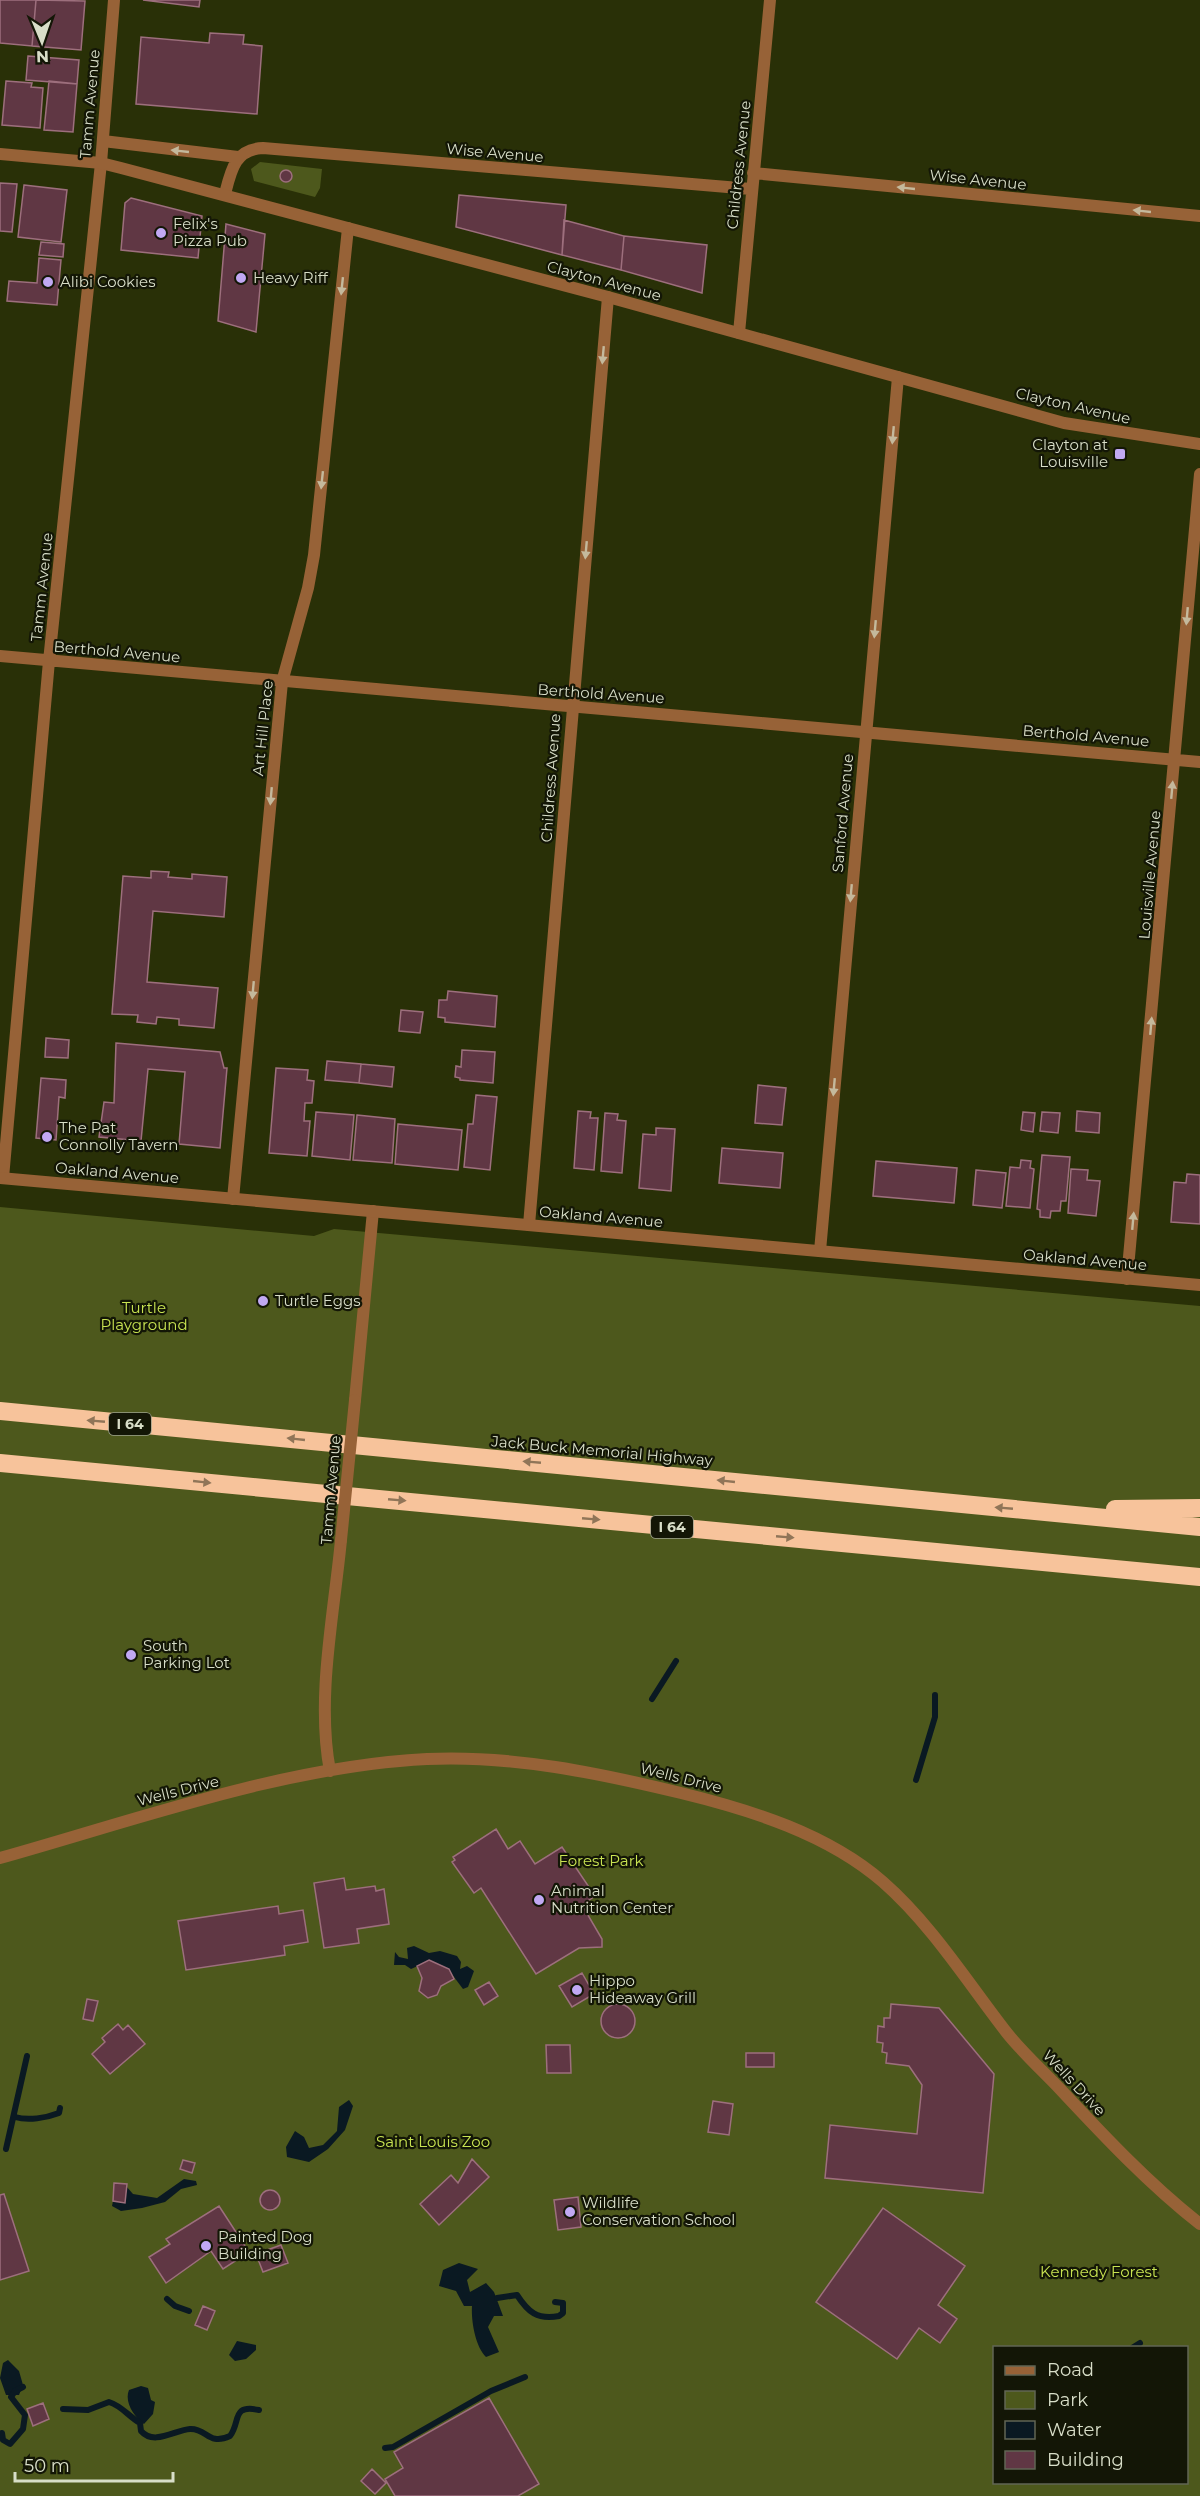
<svg xmlns="http://www.w3.org/2000/svg" width="1200" height="2496" viewBox="0 0 1200 2496" font-family="Montserrat,sans-serif">
  <style>
    .green { fill: #4d581c; fill-rule: evenodd }
    .water { fill: #0a1922 }
    .lines { fill: none; stroke-linecap: round; stroke-linejoin: round }
    .stream { stroke: #0a1922; stroke-width: 6 }
    .building { fill: #603744; stroke: #9d6f7d; stroke-width: 1.5 }
    .minor { stroke: #976237; stroke-width: 12 }
    .tertiary { stroke: #976237; stroke-width: 12 }
    .motorway { stroke: #f7c39b; stroke-width: 18 }
    .minor-bridge { stroke: #976237; stroke-width: 12 }
    .oneway { fill: #c4b99c }
    .oneway2 { fill: #907558 }
    .poi-dot { fill: #c1a8f3; stroke: #131606; stroke-width: 2 }
    .labels { text-anchor: middle; stroke-width: 4.5; stroke-linejoin: round; paint-order: stroke }
    .shield { fill: #131606; stroke: #9da28e; stroke-width: 1.5 }
    .shield-label { font-size: 14px; font-weight: bold; fill: #d8dec8 }
    .street-label { font-size: 15px; fill: #d8dec8; stroke: #131606 }
    .poi-label { font-size: 15px; fill: #d8dec8; stroke: #131606; text-anchor: start }
    .park-label { font-size: 15px; fill: #c9e452; stroke: #131606 }
  </style>
  <rect width="100%" height="100%" fill="#293007"/>
  <path class="green" d="M 260,162 L 322,169 L 320,188 L 315,197 L 254,181 L 251,169 Z
    M 0,1207 L 314,1236 L 334,1229 L 1200,1306 L 1200,2496 L 0,2496 ZM 994,2348 L 1186,2348 L 1186,2482 L 994,2482 Z"/>
  <path class="water" d="M 414,1946 L 429,1953 L 440,1951 L 457,1956 L 461,1962 L 460,1969 L 467,1966 L 474,1971 L 468,1987 L 463,1989 L 448,1969 L 429,1961 L 411,1969 L 405,1965 L 394,1965 L 395,1952 L 399,1957 L 408,1959 L 407,1948 Z
    M 349,2100 L 353,2106 L 345,2130 L 328,2149 L 309,2162 L 287,2157 L 286,2147 L 295,2131 L 304,2137 L 309,2148 L 323,2145 L 337,2131 L 339,2107 Z
    M 184,2179 L 196,2181 L 197,2185 L 181,2189 L 165,2202 L 142,2208 L 121,2211 L 112,2206 L 113,2201 L 125,2202 L 126,2186 L 133,2194 L 157,2198 Z
    M 459,2263 L 478,2269 L 467,2280 L 470,2292 L 486,2283 L 494,2292 L 503,2316 L 494,2316 L 488,2327 L 499,2352 L 486,2357 C 475,2346 471,2320 472,2306 L 464,2306 L 456,2291 L 439,2286 L 443,2270 Z
    M 237,2341 L 256,2345 L 256,2350 L 246,2359 L 235,2361 L 229,2355 Z
    M 8,2360 L 19,2371 L 23,2385 L 19,2395 L 6,2395 L 0,2378 L 3,2363 Z
    M 141,2386 L 148,2388 L 151,2400 L 155,2402 L 153,2414 L 144,2424 C 134,2417 124,2402 129,2390 Z"/>
  <g class="lines">
    <path class="stream" d="M 652,1699 L 676,1661
      M 916,1780 L 935,1717 L 935,1695
      M 15,2117 C 28,2121 46,2118 59,2113 L 60,2108
      M 6,2149 L 27,2056
      M 497,2298 L 517,2295 C 528,2312 537,2320 559,2316 L 563,2313 L 563,2303 L 555,2302
      M 167,2299 L 175,2306 L 189,2311
      M 1132,2348 L 1140,2343
      M 63,2409 L 88,2410 L 109,2402 C 122,2406 128,2416 140,2423 L 141,2431 C 154,2446 175,2430 190,2429 C 207,2428 208,2446 230,2436 C 241,2422 231,2404 259,2410
      M 2,2433 L 3,2440 L 10,2444 L 23,2429 L 25,2415 L 11,2397 L 15,2391 L 23,2387
      M 385,2448 L 393,2447 L 491,2391 L 525,2377"/>
  </g>
  <path class="building" d="M 0,0 L 36,0 L 32,46 L 0,43 Z
    M 36,0 L 85,1 L 81,50 L 32,46 Z
    M 143,0 L 200,0 L 199,7 Z
    M 210,33 L 244,35 L 243,44 L 262,46 L 257,114 L 136,104 L 141,37 L 209,43 Z
    M 28,56 L 79,60 L 77,84 L 26,80 Z
    M 6,81 L 32,83 L 31,87 L 43,88 L 40,128 L 2,125 Z
    M 49,81 L 77,84 L 73,132 L 44,130 Z
    M280 176a6 6 0 1 1 12 0a6 6 0 1 1-12 0Z
    M 0,183 L 17,184 L 12,232 L 0,231 Z
    M 24,185 L 67,190 L 61,242 L 18,237 Z
    M 459,195 L 566,205 L 562,255 L 456,227 Z
    M 131,198 L 202,216 L 198,258 L 121,250 L 125,203 Z
    M 564,220 L 624,236 L 621,270 L 562,255 Z
    M 226,224 L 265,234 L 256,332 L 218,321 Z
    M 624,236 L 707,245 L 702,293 L 621,270 Z
    M 41,242 L 64,244 L 63,257 L 39,255 Z
    M 39,258 L 61,260 L 57,305 L 7,301 L 9,281 L 37,283 Z
    M 151,871 L 169,872 L 168,877 L 192,879 L 192,874 L 227,877 L 224,917 L 153,911 L 147,982 L 218,988 L 214,1028 L 179,1025 L 179,1019 L 157,1017 L 156,1024 L 137,1022 L 138,1015 L 112,1014 L 123,876 L 151,878 Z
    M 448,991 L 497,996 L 495,1027 L 445,1022 L 445,1018 L 438,1017 L 439,1000 L 447,1000 Z
    M 401,1010 L 423,1012 L 420,1033 L 399,1031 Z
    M 46,1038 L 69,1040 L 68,1058 L 45,1057 Z
    M 116,1043 L 220,1052 L 224,1068 L 227,1068 L 220,1148 L 179,1144 L 185,1072 L 148,1069 L 141,1141 L 99,1137 L 104,1102 L 114,1103 Z
    M 462,1050 L 495,1052 L 493,1083 L 460,1080 L 460,1078 L 455,1077 L 456,1066 L 461,1067 Z
    M 327,1061 L 361,1064 L 359,1083 L 325,1080 Z
    M 361,1064 L 394,1067 L 392,1087 L 359,1083 Z
    M 276,1068 L 308,1070 L 307,1080 L 314,1081 L 312,1103 L 305,1103 L 304,1121 L 310,1121 L 307,1156 L 269,1153 Z
    M 41,1078 L 66,1080 L 65,1098 L 59,1097 L 56,1140 L 36,1138 Z
    M 758,1085 L 786,1088 L 782,1125 L 755,1123 Z
    M 476,1095 L 497,1097 L 490,1170 L 464,1167 L 468,1124 L 473,1124 Z
    M 578,1111 L 591,1112 L 590,1118 L 598,1118 L 594,1170 L 574,1168 Z
    M 1077,1111 L 1100,1113 L 1099,1133 L 1076,1131 Z
    M 316,1112 L 354,1115 L 350,1160 L 312,1156 Z
    M 1023,1112 L 1035,1113 L 1033,1132 L 1021,1130 Z
    M 1042,1112 L 1060,1113 L 1058,1133 L 1040,1131 Z
    M 605,1113 L 618,1114 L 617,1120 L 626,1121 L 622,1173 L 601,1171 Z
    M 357,1115 L 395,1119 L 392,1163 L 353,1160 Z
    M 398,1124 L 462,1130 L 458,1170 L 395,1164 Z
    M 656,1128 L 675,1129 L 671,1191 L 639,1188 L 643,1134 L 656,1135 Z
    M 722,1148 L 783,1153 L 780,1188 L 719,1183 Z
    M 1042,1155 L 1070,1157 L 1066,1201 L 1061,1201 L 1060,1211 L 1051,1211 L 1050,1218 L 1040,1217 L 1040,1210 L 1037,1209 Z
    M 1021,1160 L 1031,1161 L 1030,1168 L 1034,1169 L 1030,1208 L 1006,1206 L 1010,1167 L 1020,1168 Z
    M 876,1161 L 957,1168 L 954,1203 L 873,1196 Z
    M 1071,1169 L 1088,1170 L 1087,1180 L 1100,1181 L 1096,1216 L 1068,1213 Z
    M 976,1170 L 1006,1173 L 1002,1208 L 973,1205 Z
    M 1187,1174 L 1200,1175 L 1200,1224 L 1171,1222 L 1174,1182 L 1186,1183 Z
    M 496,1829 L 508,1849 L 520,1841 L 535,1864 L 562,1847 L 595,1896 L 582,1905 L 602,1939 L 602,1947 L 579,1948 L 536,1974 L 481,1888 L 474,1893 L 452,1862 L 455,1860 L 453,1857 Z
    M 344,1878 L 346,1890 L 375,1886 L 376,1891 L 384,1889 L 389,1924 L 357,1929 L 359,1943 L 324,1948 L 314,1883 Z
    M 278,1906 L 279,1914 L 303,1910 L 308,1942 L 284,1946 L 285,1955 L 186,1970 L 178,1921 Z
    M 429,1960 L 449,1969 L 454,1979 L 441,1986 L 437,1995 L 428,1998 L 419,1991 L 422,1978 L 417,1966 Z
    M 582,1973 L 594,1994 L 572,2007 L 559,1986 Z
    M 489,1982 L 498,1996 L 484,2005 L 475,1990 Z
    M 87,1999 L 98,2001 L 93,2021 L 83,2019 Z
    M 891,2004 L 939,2008 L 994,2074 L 983,2193 L 825,2178 L 830,2125 L 917,2134 L 922,2085 L 909,2066 L 886,2063 L 887,2053 L 882,2052 L 883,2043 L 877,2042 L 878,2026 L 884,2027 L 884,2018 L 890,2018 Z
    M601 2021a17 17 0 1 1 34 0a17 17 0 1 1-34 0Z
    M 118,2024 L 123,2030 L 128,2025 L 145,2044 L 110,2074 L 92,2054 L 105,2042 L 102,2038 Z
    M 546,2045 L 570,2045 L 571,2073 L 547,2073 Z
    M 746,2053 L 774,2053 L 774,2067 L 746,2067 Z
    M 713,2101 L 733,2104 L 729,2135 L 708,2132 Z
    M 472,2159 L 489,2177 L 439,2225 L 420,2204 L 451,2175 L 458,2183 Z
    M 183,2160 L 195,2163 L 192,2173 L 180,2169 Z
    M 114,2183 L 127,2184 L 125,2203 L 113,2201 Z
    M260 2200a10 10 0 1 1 20 0a10 10 0 1 1-20 0Z
    M 4,2194 L 29,2271 L 0,2280 L 0,2195 Z
    M 578,2197 L 581,2227 L 558,2230 L 554,2200 Z
    M 219,2206 L 249,2252 L 223,2269 L 211,2251 L 166,2283 L 149,2257 L 170,2244 L 166,2239 Z
    M 883,2208 L 965,2266 L 938,2305 L 957,2319 L 940,2343 L 919,2328 L 897,2359 L 816,2302 Z
    M 281,2245 L 288,2263 L 263,2272 L 256,2254 Z
    M 203,2306 L 215,2311 L 207,2330 L 195,2325 Z
    M 489,2398 L 539,2484 L 518,2496 L 395,2496 L 385,2479 L 403,2468 L 394,2452 Z
    M 43,2403 L 49,2419 L 33,2426 L 27,2409 Z
    M 372,2469 L 386,2483 L 375,2494 L 361,2481 Z"/>
  <g class="lines">
    <path class="minor" d="M 103,141 L 238,157
      M 753,173 L 1200,216
      M 225,194 C 231,170 235,149 263,148 L 751,189
      M 739,333 L 770,0
      M 0,656 C 400,693 800,724 1200,762
      M 3,1178 L 49,661 L 101,163 L 114,0
      M 233,1199 L 282,682 L 308,588 L 314,555 L 348,228
      M 529,1225 L 608,297
      M 820,1251 L 898,377
      M 1127,1279 L 1200,474
      M 355,1400 L 373,1211
      M 330,1771 C 316,1698 334,1614 341,1540
      M 0,1858 C 136,1820 285,1766 427,1759 C 513,1755 598,1773 681,1793 C 751,1810 828,1834 883,1882 C 932,1925 968,1983 1007,2033 C 1023,2053 1042,2070 1060,2089 C 1104,2136 1149,2184 1200,2224"/>
    <path class="tertiary" d="M 0,154 L 101,163 L 121,168 L 608,297 L 1064,423 L 1200,444
      M 0,1178 L 1200,1285"/>
    <path class="motorway" d="M 0,1411 L 1200,1527
      M 0,1463 L 1200,1577
      M 1115,1509 L 1200,1508"/>
    <path class="minor-bridge" d="M 341,1540 L 355,1400"/>
  </g>
  <defs><path id="oneway-solid" d="M-6-.8H1V-3.2L6.5 0L1 3.2V.8H-6Z" transform="scale(1.5)"/></defs>
  <g class="oneway">
    <use href="#oneway-solid" transform="translate(180 151) rotate(-174)"/>
    <use href="#oneway-solid" transform="translate(906 188) rotate(-174)"/>
    <use href="#oneway-solid" transform="translate(1142 211) rotate(-174)"/>
    <use href="#oneway-solid" transform="translate(342 286) rotate(96)"/>
    <use href="#oneway-solid" transform="translate(603 355) rotate(95)"/>
    <use href="#oneway-solid" transform="translate(893 435) rotate(95)"/>
    <use href="#oneway-solid" transform="translate(322 480) rotate(96)"/>
    <use href="#oneway-solid" transform="translate(586 550) rotate(95)"/>
    <use href="#oneway-solid" transform="translate(1187 616) rotate(95)"/>
    <use href="#oneway-solid" transform="translate(875 629) rotate(95)"/>
    <use href="#oneway-solid" transform="translate(1172 790) rotate(-85)"/>
    <use href="#oneway-solid" transform="translate(271 796) rotate(95)"/>
    <use href="#oneway-solid" transform="translate(851 893) rotate(95)"/>
    <use href="#oneway-solid" transform="translate(253 990) rotate(95)"/>
    <use href="#oneway-solid" transform="translate(1151 1026) rotate(-85)"/>
    <use href="#oneway-solid" transform="translate(834 1087) rotate(95)"/>
    <use href="#oneway-solid" transform="translate(1133 1221) rotate(-85)"/>
  </g>
  <g class="oneway2">
    <use href="#oneway-solid" transform="translate(96 1421) rotate(-175)"/>
    <use href="#oneway-solid" transform="translate(296 1439) rotate(-174)"/>
    <use href="#oneway-solid" transform="translate(532 1462) rotate(-175)"/>
    <use href="#oneway-solid" transform="translate(726 1481) rotate(-174)"/>
    <use href="#oneway-solid" transform="translate(202 1482) rotate(6)"/>
    <use href="#oneway-solid" transform="translate(397 1500) rotate(5)"/>
    <use href="#oneway-solid" transform="translate(1004 1508) rotate(-175)"/>
    <use href="#oneway-solid" transform="translate(591 1519) rotate(5)"/>
    <use href="#oneway-solid" transform="translate(785 1537) rotate(5)"/>
  </g>
  <g class="poi-dot">
    <circle cx="161" cy="233" r="6"/>
    <circle cx="241" cy="278" r="6"/>
    <circle cx="48" cy="282" r="6"/>
    <rect x="1114" y="448" width="12" height="12" rx="3"/>
    <circle cx="47" cy="1137" r="6"/>
    <circle cx="263" cy="1301" r="6"/>
    <circle cx="131" cy="1655" r="6"/>
    <circle cx="539" cy="1900" r="6"/>
    <circle cx="577" cy="1990" r="6"/>
    <circle cx="570" cy="2212" r="6"/>
    <circle cx="206" cy="2246" r="6"/>
  </g>
  <g class="labels">
    <g class="shield">
      <rect x="109" y="1413" width="42" height="22" rx="4.5"/>
      <rect x="651" y="1516" width="42" height="22" rx="4.5"/>
    </g>
    <g class="shield-label">
      <text x="130" y="1429">I 64</text>
      <text x="672" y="1532">I 64</text>
    </g>
    <g class="street-label">
      <text transform="translate(90 104) rotate(-85)" y="5">Tamm Avenue</text>
      <text transform="translate(495 153) rotate(5)" y="5">Wise Avenue</text>
      <text transform="translate(739 165) rotate(-84)" y="5">Childress Avenue</text>
      <text transform="translate(978 180) rotate(6)" y="5">Wise Avenue</text>
      <text transform="translate(604 281) rotate(15)" y="5">Clayton Avenue</text>
      <text transform="translate(1073 406) rotate(13)" y="5">Clayton Avenue</text>
      <text transform="translate(42 587) rotate(-84)" y="5">Tamm Avenue</text>
      <text transform="translate(117 652) rotate(5)" y="5">Berthold Avenue</text>
      <text transform="translate(601 694) rotate(4)" y="5">Berthold Avenue</text>
      <text transform="translate(263 728) rotate(-84)" y="5">Art Hill Place</text>
      <text transform="translate(1086 736) rotate(5)" y="5">Berthold Avenue</text>
      <text transform="translate(551 778) rotate(-86)" y="5">Childress Avenue</text>
      <text transform="translate(843 813) rotate(-85)" y="5">Sanford Avenue</text>
      <text transform="translate(1150 875) rotate(-85)" y="5">Louisville Avenue</text>
      <text transform="translate(117 1173) rotate(5)" y="5">Oakland Avenue</text>
      <text transform="translate(601 1217) rotate(5)" y="5">Oakland Avenue</text>
      <text transform="translate(1085 1260) rotate(5)" y="5">Oakland Avenue</text>
      <text transform="translate(602 1451) rotate(5)" y="5">Jack Buck Memorial Highway</text>
      <text transform="translate(331 1490) rotate(-85)" y="5">Tamm Avenue</text>
      <text transform="translate(681 1778) rotate(14)" y="5">Wells Drive</text>
      <text transform="translate(178 1791) rotate(-14)" y="5">Wells Drive</text>
      <text transform="translate(1074 2083) rotate(47)" y="5">Wells Drive</text>
    </g>
    <g class="poi-label">
      <text x="173" y="229">Felix's<tspan x="173" dy="17">Pizza Pub</tspan></text>
      <text x="253" y="283">Heavy Riff</text>
      <text x="60" y="287">Alibi Cookies</text>
      <text x="1108" y="450" text-anchor="end">Clayton at<tspan x="1108" dy="17">Louisville</tspan></text>
      <text x="59" y="1133">The Pat<tspan x="59" dy="17">Connolly Tavern</tspan></text>
      <text x="275" y="1306">Turtle Eggs</text>
      <text x="143" y="1651">South<tspan x="143" dy="17">Parking Lot</tspan></text>
      <text x="551" y="1896">Animal<tspan x="551" dy="17">Nutrition Center</tspan></text>
      <text x="589" y="1986">Hippo<tspan x="589" dy="17">Hideaway Grill</tspan></text>
      <text x="582" y="2208">Wildlife<tspan x="582" dy="17">Conservation School</tspan></text>
      <text x="218" y="2242">Painted Dog<tspan x="218" dy="17">Building</tspan></text>
    </g>
    <g class="park-label">
      <text x="144" y="1313">Turtle<tspan x="144" dy="17">Playground</tspan></text>
      <text x="601" y="1866">Forest Park</text>
      <text x="433" y="2147">Saint Louis Zoo</text>
      <text x="1099" y="2277">Kennedy Forest</text>
    </g>
  </g>
  <rect x="993" y="2346" width="195" height="138" fill="#131606" stroke="#626654" stroke-width="1.5"/>
  <rect x="1005" y="2366" width="30" height="9" fill="#976237" stroke="#626654" stroke-width="1.5"/>
  <text x="1047" y="2376" font-size="18" fill="#d8dec8">Road</text>
  <rect x="1005" y="2391" width="30" height="18" fill="#4d581c" stroke="#626654" stroke-width="1.5"/>
  <text x="1047" y="2406" font-size="18" fill="#d8dec8">Park</text>
  <rect x="1005" y="2421" width="30" height="18" fill="#0a1922" stroke="#626654" stroke-width="1.5"/>
  <text x="1047" y="2436" font-size="18" fill="#d8dec8">Water</text>
  <rect x="1005" y="2451" width="30" height="18" fill="#603744" stroke="#626654" stroke-width="1.5"/>
  <text x="1047" y="2466" font-size="18" fill="#d8dec8">Building</text>
  <g transform="translate(42 42) rotate(178)" stroke="#131606" stroke-width="4.5" paint-order="stroke">
  <path d="M0-4.5L10 22L0 15L-10 22Z" fill="#d8dec8"/>
  <text y="-9" font-size="16" font-weight="bold" text-anchor="middle" fill="#d8dec8">N</text>
  </g>
  <path d="M15 2472v9h158v-9" fill="none" stroke="#d8dec8" stroke-width="3"/>
  <text x="24" y="2472" font-size="18" fill="#d8dec8" stroke="#131606" stroke-width="4.5" paint-order="stroke">50 m</text>
</svg>
